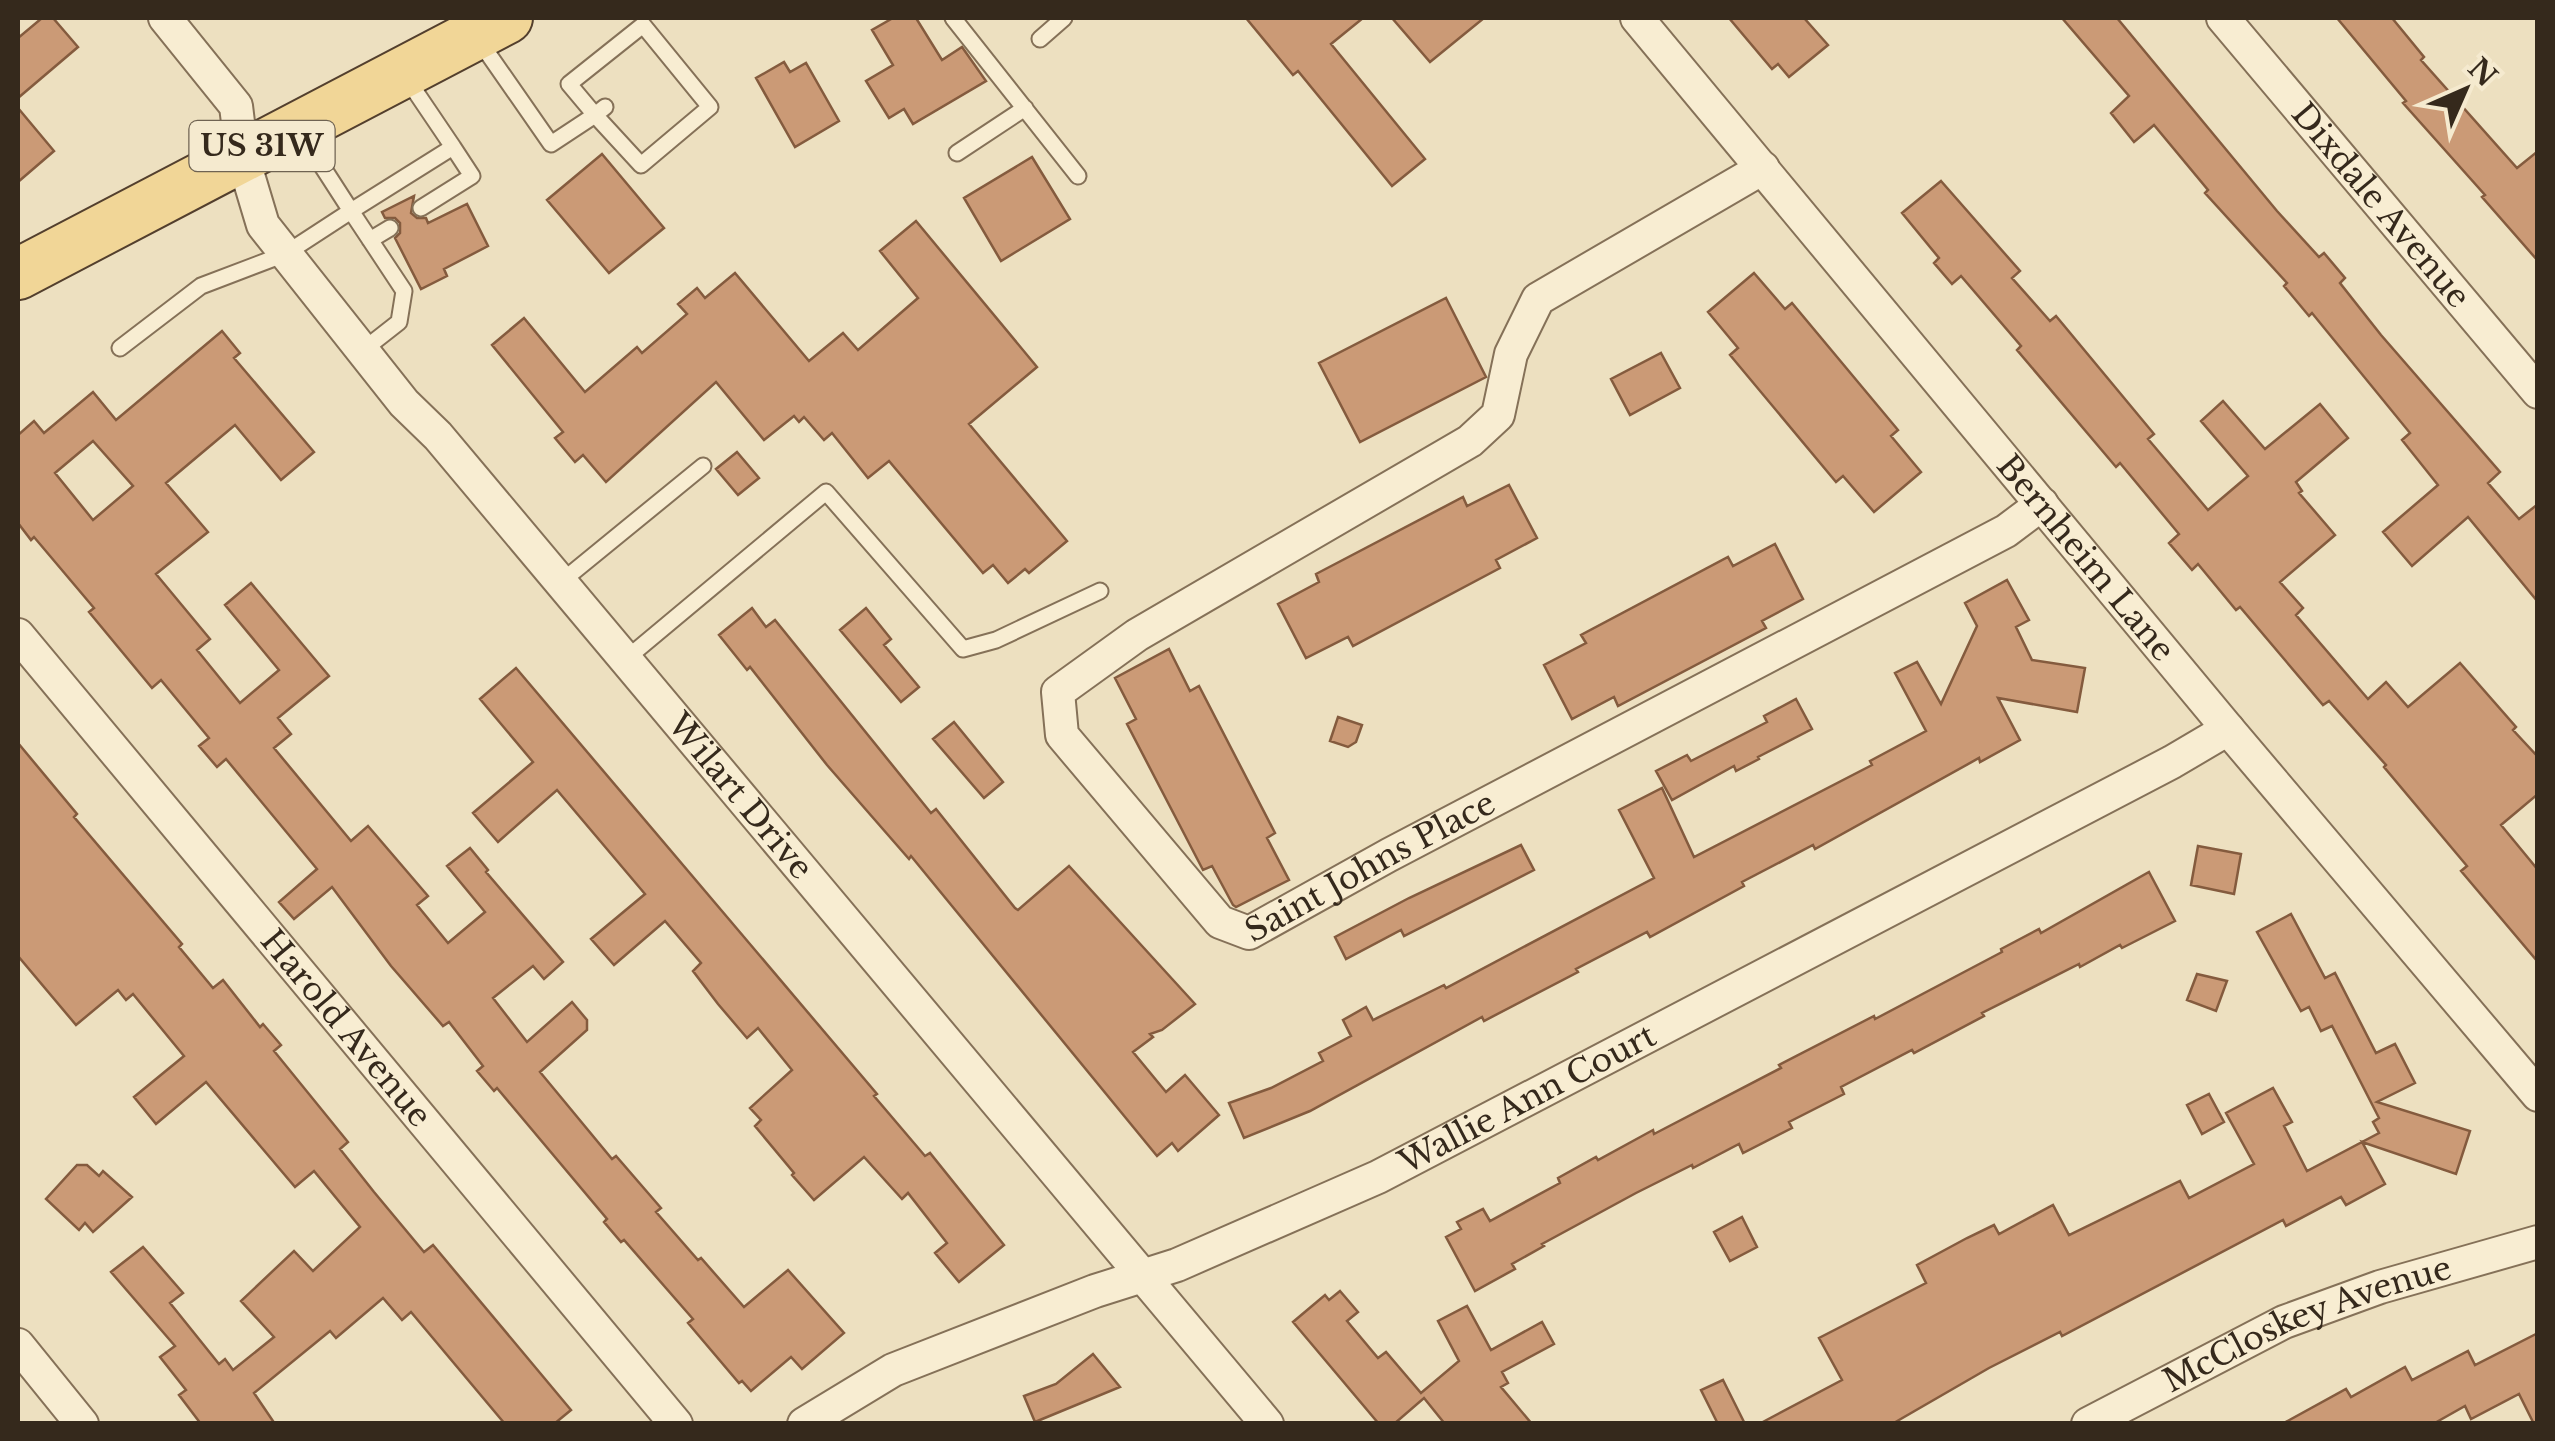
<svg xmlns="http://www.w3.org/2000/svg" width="2555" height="1441" viewBox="0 0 2555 1441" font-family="'Libre Baskerville',serif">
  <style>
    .building { fill: #cb9a76; stroke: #845b3e; stroke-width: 2.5; fill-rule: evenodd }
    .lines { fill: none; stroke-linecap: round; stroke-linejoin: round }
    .service-casing { stroke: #857158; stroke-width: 19 }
    .minor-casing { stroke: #857158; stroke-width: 36 }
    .primary-casing { stroke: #533f2d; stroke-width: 54 }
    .service { stroke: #f8edd2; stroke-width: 15 }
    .minor { stroke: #f8edd2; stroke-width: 32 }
    .primary { stroke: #f1d697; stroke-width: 50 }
    .labels { text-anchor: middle; stroke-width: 9; stroke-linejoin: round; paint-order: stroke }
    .shield { fill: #f5eacf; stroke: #6f6352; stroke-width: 2.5 }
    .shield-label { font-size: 30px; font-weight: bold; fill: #35291c }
    .street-label { font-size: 32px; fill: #35291c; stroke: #f5eacf }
  </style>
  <rect width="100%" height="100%" fill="#ede0c0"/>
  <path class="building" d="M 42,18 L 53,18 L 78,47 L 18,98 L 18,38 Z
    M 893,18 L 916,18 L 942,60 L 962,47 L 986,81 L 913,124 L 904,109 L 889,118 L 866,81 L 893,65 L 872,30 Z
    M 1246,18 L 1363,18 L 1331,44 L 1425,159 L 1392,186 L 1298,71 L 1293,75 Z
    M 1392,18 L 1484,18 L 1430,62 Z
    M 1729,18 L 1804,18 L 1828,45 L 1789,77 L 1778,64 L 1772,69 Z
    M 2062,18 L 2117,18 L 2277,211 L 2319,257 L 2324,253 L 2345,278 L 2340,283 L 2381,335 L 2500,472 L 2488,483 L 2519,519 L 2538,504 L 2538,602 L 2468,517 L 2412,566 L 2383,532 L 2438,485 L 2402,440 L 2410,433 L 2312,313 L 2309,316 L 2284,286 L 2287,283 L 2205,193 L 2208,190 L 2154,125 L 2134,142 L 2111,113 L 2129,96 Z
    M 2337,18 L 2392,18 L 2424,57 L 2421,60 L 2517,168 L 2538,151 L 2538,261 L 2482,197 L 2485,195 L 2403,103 L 2406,101 Z
    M 784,62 L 790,72 L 806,63 L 839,121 L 795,147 L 756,78 Z
    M 18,108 L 54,151 L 18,182 Z
    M 602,154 L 664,228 L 609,273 L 547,200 Z
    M 1032,157 L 1070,219 L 1001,261 L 964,198 Z
    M 1941,181 L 2020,271 L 2012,278 L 2050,321 L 2056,316 L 2154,434 L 2148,439 L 2208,510 L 2248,476 L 2201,421 L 2223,401 L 2265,449 L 2320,404 L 2348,438 L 2296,482 L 2302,491 L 2299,493 L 2335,535 L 2280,582 L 2303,608 L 2296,615 L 2368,699 L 2386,682 L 2408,707 L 2460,663 L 2516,727 L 2513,730 L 2538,757 L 2538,794 L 2501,825 L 2538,870 L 2538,962 L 2461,871 L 2467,866 L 2384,767 L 2386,765 L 2329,701 L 2323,705 L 2240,607 L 2236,610 L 2198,564 L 2192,570 L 2169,543 L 2179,534 L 2120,463 L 2116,467 L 2017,350 L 2021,346 L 1961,276 L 1952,284 L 1934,263 L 1939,258 L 1902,213 Z
    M 414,196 L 411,213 L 417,218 L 426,218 L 428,223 L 467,204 L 488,246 L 444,269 L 447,276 L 421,289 L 395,238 L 400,233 L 400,223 L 395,218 L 385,218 L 382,212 Z
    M 916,221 L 1037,367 L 969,424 L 1067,541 L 1029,573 L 1025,569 L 1008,583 L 993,565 L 983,573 L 889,461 L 868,478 L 832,433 L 824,440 L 804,417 L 799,422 L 794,416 L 764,440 L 716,382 L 606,482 L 583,455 L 575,462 L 555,438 L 563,432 L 492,345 L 524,318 L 585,392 L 637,347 L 642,353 L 687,314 L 678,304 L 697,288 L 705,298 L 735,273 L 809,361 L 843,333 L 858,350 L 918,298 L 880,251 Z
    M 1754,273 L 1785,309 L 1792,303 L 1898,430 L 1891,436 L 1921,472 L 1874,512 L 1843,476 L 1836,482 L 1730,355 L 1738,348 L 1708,312 Z
    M 1446,298 L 1486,377 L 1360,442 L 1319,363 Z
    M 222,331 L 240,353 L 234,358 L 314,452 L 281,480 L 235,425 L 166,483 L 208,532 L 156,574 L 210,639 L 197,650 L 240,703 L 279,670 L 225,605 L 251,583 L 329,676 L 278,718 L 291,734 L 274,748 L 351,841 L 368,826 L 428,896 L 417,905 L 448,943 L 485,912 L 447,866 L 470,848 L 488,870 L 486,872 L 563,962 L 544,979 L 533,966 L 493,998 L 527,1042 L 572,1002 L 587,1020 L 587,1030 L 540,1072 L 612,1159 L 616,1156 L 661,1208 L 656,1212 L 698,1260 L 701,1258 L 744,1307 L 788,1270 L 844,1333 L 802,1369 L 791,1357 L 751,1391 L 742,1381 L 739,1383 L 688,1323 L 693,1319 L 624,1240 L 621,1242 L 604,1222 L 607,1219 L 497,1088 L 494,1091 L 477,1071 L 483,1066 L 449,1022 L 443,1026 L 391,966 L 332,887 L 294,919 L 279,902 L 317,869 L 226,759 L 217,767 L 199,746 L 209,738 L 161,680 L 152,688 L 89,612 L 94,608 L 34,537 L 31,540 L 18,523 L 18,435 L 34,421 L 44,433 L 93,392 L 116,420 ZM 93,441 L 133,486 L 93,520 L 55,473 Z
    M 1661,353 L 1680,388 L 1630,415 L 1611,379 Z
    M 737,452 L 759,478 L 738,495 L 716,469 Z
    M 1509,485 L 1537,538 L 1496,560 L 1500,568 L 1353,646 L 1348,637 L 1306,658 L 1278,604 L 1319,582 L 1316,574 L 1463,497 L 1467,506 Z
    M 1775,544 L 1803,599 L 1762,621 L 1766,628 L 1618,706 L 1614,697 L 1572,719 L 1544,665 L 1586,643 L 1581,635 L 1728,557 L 1733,566 Z
    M 2007,580 L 2029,620 L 2016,627 L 2032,660 L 2085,668 L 2077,712 L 1998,698 L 2020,740 L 1980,762 L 1979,758 L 1815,849 L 1813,845 L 1742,882 L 1744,886 L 1650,937 L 1647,932 L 1576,969 L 1578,972 L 1484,1021 L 1482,1017 L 1310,1111 L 1244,1138 L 1229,1103 L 1271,1088 L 1323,1061 L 1319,1053 L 1351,1036 L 1343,1020 L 1366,1007 L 1373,1020 L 1444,985 L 1446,988 L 1654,878 L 1619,810 L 1662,788 L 1694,857 L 1872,765 L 1870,761 L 1926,731 L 1895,673 L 1917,662 L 1941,704 L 1977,626 L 1965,603 Z
    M 752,608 L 766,627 L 775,620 L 931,813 L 936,809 L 1015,908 L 1018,910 L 1069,866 L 1195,1004 L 1162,1030 L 1150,1034 L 1153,1037 L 1133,1052 L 1166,1092 L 1185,1075 L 1219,1115 L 1178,1151 L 1172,1143 L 1157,1156 L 911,856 L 909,859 L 827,765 L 750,667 L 747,670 L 719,635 Z
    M 866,608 L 891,639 L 884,645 L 919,687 L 901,702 L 840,630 Z
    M 1169,649 L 1190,691 L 1199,686 L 1275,833 L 1267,838 L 1289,880 L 1236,907 L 1233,905 L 1212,866 L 1203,870 L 1127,724 L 1136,719 L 1115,678 Z
    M 516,668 L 877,1094 L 874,1096 L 925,1156 L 930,1153 L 1004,1245 L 959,1282 L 935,1253 L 947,1243 L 908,1193 L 902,1199 L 864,1157 L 814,1200 L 792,1175 L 794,1173 L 755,1126 L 761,1120 L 750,1108 L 792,1070 L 758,1028 L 747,1038 L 718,1004 L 693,971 L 701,963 L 665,921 L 614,965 L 591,939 L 645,894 L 557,790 L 498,842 L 473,813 L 533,762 L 480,699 Z
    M 1796,699 L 1812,729 L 1758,757 L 1759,759 L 1736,771 L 1734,766 L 1672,800 L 1656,771 L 1687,755 L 1691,761 L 1767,722 L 1764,716 Z
    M 1338,717 L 1362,725 L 1356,742 L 1348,747 L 1330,741 Z
    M 954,722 L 1003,782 L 984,798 L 933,739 Z
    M 18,743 L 77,814 L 74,817 L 182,944 L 179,947 L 213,988 L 223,980 L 260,1027 L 263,1024 L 281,1045 L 274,1051 L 348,1142 L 340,1149 L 374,1192 L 424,1252 L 433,1245 L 571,1410 L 554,1424 L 505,1424 L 411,1312 L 402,1320 L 383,1298 L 336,1338 L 330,1331 L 254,1393 L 275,1424 L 201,1424 L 179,1395 L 186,1390 L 160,1357 L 175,1346 L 111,1272 L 143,1247 L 183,1293 L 170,1303 L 219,1364 L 225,1359 L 233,1370 L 274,1337 L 241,1301 L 294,1251 L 313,1271 L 360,1227 L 314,1171 L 295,1187 L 206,1082 L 156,1124 L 134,1097 L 184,1056 L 133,994 L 126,1000 L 118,990 L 76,1025 L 18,956 Z
    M 1521,845 L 1534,870 L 1404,936 L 1401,930 L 1346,959 L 1335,937 L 1409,898 Z
    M 2198,846 L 2241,854 L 2234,894 L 2191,885 Z
    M 2149,872 L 2175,921 L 2122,948 L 2120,945 L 2080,967 L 2079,964 L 1982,1013 L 1984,1016 L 1914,1053 L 1912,1050 L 1841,1087 L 1844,1094 L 1789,1122 L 1792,1128 L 1743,1153 L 1739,1144 L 1693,1168 L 1692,1165 L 1636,1193 L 1542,1244 L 1544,1246 L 1512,1264 L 1515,1269 L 1475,1291 L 1446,1237 L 1461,1229 L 1457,1222 L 1483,1209 L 1490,1221 L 1560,1183 L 1558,1178 L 1596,1157 L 1598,1160 L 1653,1130 L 1654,1134 L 1781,1068 L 1779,1065 L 1874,1016 L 1875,1019 L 2002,952 L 2001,949 L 2039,929 L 2041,933 Z
    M 2291,914 L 2325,978 L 2335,973 L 2376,1053 L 2395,1044 L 2415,1083 L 2377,1102 L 2470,1131 L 2456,1174 L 2362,1142 L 2385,1184 L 2346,1205 L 2341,1197 L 2286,1226 L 2283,1220 L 2062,1336 L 2060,1332 L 1989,1368 L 1892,1424 L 1759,1424 L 1842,1380 L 1819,1338 L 1926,1283 L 1917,1265 L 1967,1238 L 1994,1225 L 1999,1234 L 2053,1205 L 2069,1235 L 2180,1181 L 2189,1198 L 2254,1164 L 2226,1113 L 2273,1088 L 2292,1122 L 2284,1126 L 2307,1171 L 2379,1133 L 2373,1122 L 2379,1118 L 2332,1026 L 2321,1031 L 2309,1007 L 2301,1011 L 2257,932 Z
    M 2197,974 L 2227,981 L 2216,1011 L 2187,1000 Z
    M 2209,1094 L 2224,1122 L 2202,1134 L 2187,1105 Z
    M 77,1165 L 87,1165 L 99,1176 L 103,1171 L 132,1197 L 93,1232 L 85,1223 L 79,1230 L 46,1199 Z
    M 1742,1217 L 1757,1247 L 1730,1261 L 1714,1232 Z
    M 1340,1291 L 1358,1312 L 1347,1321 L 1378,1358 L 1386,1352 L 1421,1393 L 1459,1361 L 1438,1321 L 1467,1306 L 1491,1350 L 1542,1322 L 1554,1344 L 1502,1372 L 1508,1383 L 1501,1387 L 1532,1424 L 1445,1424 L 1424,1398 L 1394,1424 L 1379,1424 L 1293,1322 L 1325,1295 L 1329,1300 Z
    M 2538,1333 L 2538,1424 L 2534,1424 L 2519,1394 L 2471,1419 L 2465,1406 L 2433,1424 L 2282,1424 L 2346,1389 L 2351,1397 L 2405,1367 L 2412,1380 L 2468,1351 L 2475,1365 Z
    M 1093,1354 L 1120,1387 L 1035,1422 L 1024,1396 L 1056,1384 Z
    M 1723,1380 L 1745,1424 L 1718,1424 L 1701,1390 Z"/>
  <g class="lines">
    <g class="service-casing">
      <path id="service" d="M 953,18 L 1078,176
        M 1040,39 L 1064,18
        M 480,42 L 551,144 L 595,115 L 569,84 L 643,25 L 710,107 L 641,165 L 595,115 L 605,107
        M 300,132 L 351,211 L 453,147 L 407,79
        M 957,153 L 1025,108
        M 421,208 L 472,176 L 453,147
        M 370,240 L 390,228
        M 120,348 L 201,286 L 285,254 L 351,211 L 404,291 L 399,322 L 362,351
        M 561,582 L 703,466
        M 626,659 L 826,492 L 963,649 L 996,640 L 1100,591"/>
    </g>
    <g class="minor-casing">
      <g id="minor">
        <path id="s1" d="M 165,18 L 236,106 L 242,155 L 263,225 L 404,403 L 438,436 L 1267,1424"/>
        <path id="s2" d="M 1637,18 L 2228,729 L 2538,1095"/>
        <path id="s3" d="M 2223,18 L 2538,392"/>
        <path id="s4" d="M 1763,168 L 1538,299 L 1511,354 L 1498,415 L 1470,441 L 1137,635 L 1058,692 L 1062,735 L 1220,922 L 1249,933 L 1389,855 L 2006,531 L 2042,504"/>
        <path id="s5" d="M 18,635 L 676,1424"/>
        <path d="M 18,1345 L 82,1424"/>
        <path id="s6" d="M 804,1424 L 893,1370 L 1095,1291 L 1177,1265 L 1378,1177 L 2172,762 L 2228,729"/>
        <path id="s7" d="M 2088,1424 L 2284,1322 L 2380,1287 L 2538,1242"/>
      </g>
    </g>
    <g class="primary-casing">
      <path id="primary" d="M 18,274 L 507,18"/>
    </g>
    <use href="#service" class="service"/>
    <use href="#minor" class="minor"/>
    <use href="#primary" class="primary"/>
  </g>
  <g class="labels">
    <rect class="shield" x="189.5" y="121" width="145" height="50" rx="8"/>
    <g class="shield-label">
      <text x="262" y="156">US 31W</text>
    </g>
    <g class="street-label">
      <text dy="11" stroke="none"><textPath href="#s3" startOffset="245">Dixdale Avenue</textPath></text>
      <text dy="11" stroke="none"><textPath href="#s2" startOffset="702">Bernheim Lane</textPath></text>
      <text dy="11" stroke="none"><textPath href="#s1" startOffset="980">Wilart Drive</textPath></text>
      <text dy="11" stroke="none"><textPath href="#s4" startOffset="1362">Saint Johns Place</textPath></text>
      <text dy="11" stroke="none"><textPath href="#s5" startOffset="512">Harold Avenue</textPath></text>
      <text dy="11" stroke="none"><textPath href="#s6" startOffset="795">Wallie Ann Court</textPath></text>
      <text dy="11" stroke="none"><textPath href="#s7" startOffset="242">McCloskey Avenue</textPath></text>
    </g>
  </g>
  <rect width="2555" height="1441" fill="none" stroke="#35291c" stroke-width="40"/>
  <g transform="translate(2465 90) rotate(45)" stroke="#f5eacf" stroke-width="8" paint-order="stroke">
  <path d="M0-8L18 38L0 25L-18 38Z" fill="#35291c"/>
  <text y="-15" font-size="28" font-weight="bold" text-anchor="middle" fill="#35291c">N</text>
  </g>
</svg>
